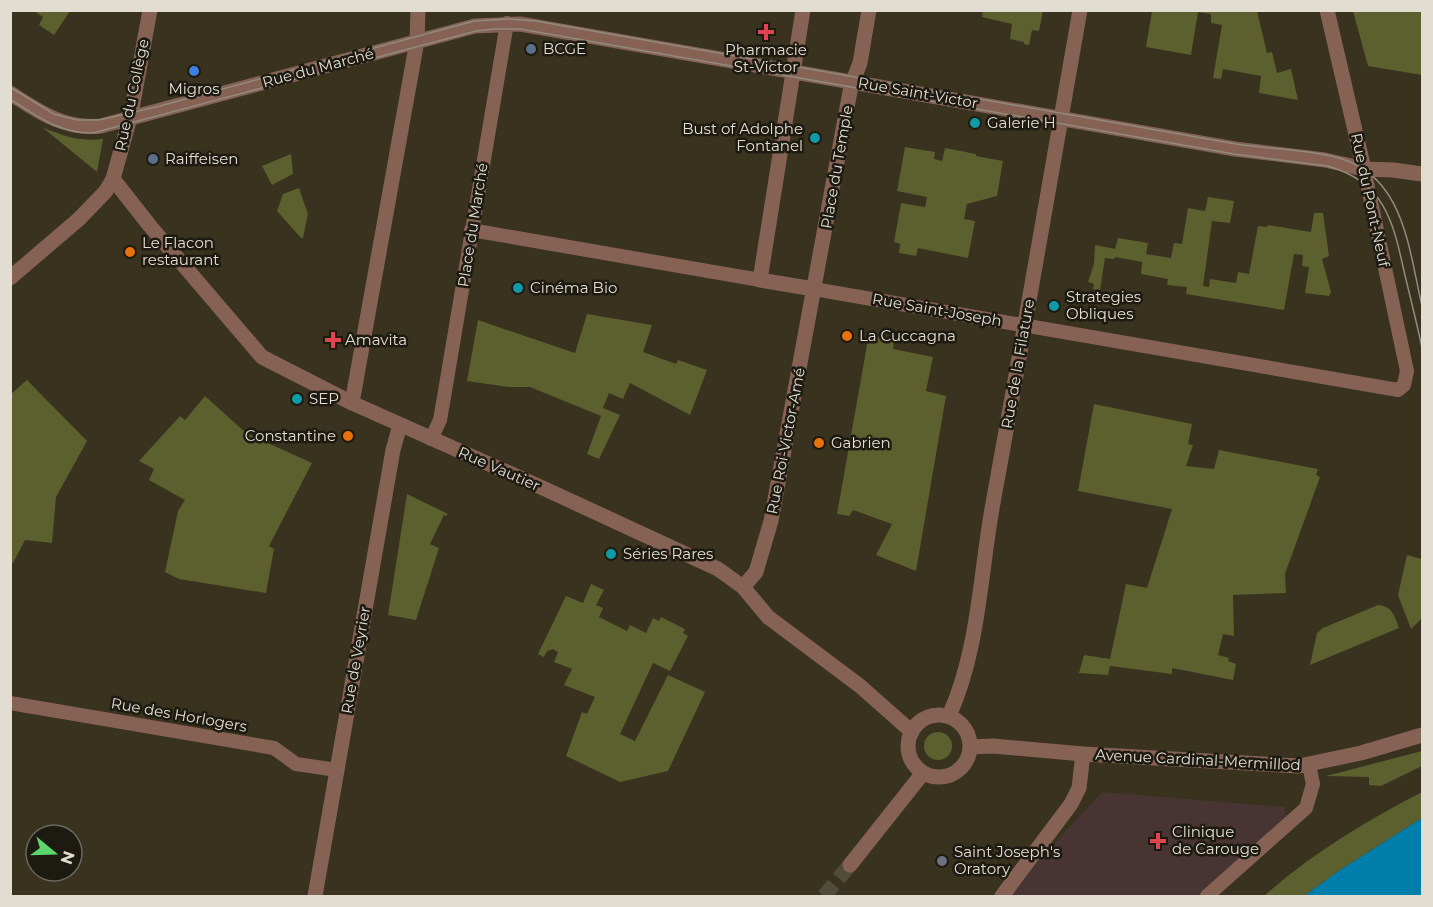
<svg xmlns="http://www.w3.org/2000/svg" width="1433" height="907" viewBox="0 0 1433 907" font-family="Montserrat,sans-serif">
  <style>
    .medical { fill: #483432 }
    .green { fill: #5c5f2e }
    .water { fill: #007eab }
    .lines { fill: none; stroke-linecap: round; stroke-linejoin: round }
    .tertiary-tunnel { stroke: #514c3a; stroke-width: 15; stroke-dasharray: 15 8; stroke-linecap: butt }
    .pedestrian { stroke: #866255; stroke-width: 14 }
    .minor { stroke: #866255; stroke-width: 15 }
    .tertiary { stroke: #866255; stroke-width: 15 }
    .tram { stroke: #908b7c; stroke-width: 1.5 }
    .health-dot { fill: #e0444e; stroke: #1d1a12; stroke-width: 2 }
    .service-dot { fill: #5c6f8a; stroke: #1d1a12; stroke-width: 2 }
    .shop-dot { fill: #3f7fe0; stroke: #1d1a12; stroke-width: 2 }
    .culture-dot { fill: #0f9aa8; stroke: #1d1a12; stroke-width: 2 }
    .food-dot { fill: #e8710a; stroke: #1d1a12; stroke-width: 2 }
    .worship-dot { fill: #6b7280; stroke: #1d1a12; stroke-width: 2 }
    .labels { text-anchor: middle; stroke-width: 5; stroke-linejoin: round; paint-order: stroke }
    .poi-label { font-size: 15px; fill: #e1ddd1; stroke: #1d1a12; text-anchor: start }
    .street-label { font-size: 15px; fill: #e1ddd1; stroke: #1d1a12 }
  </style>
  <rect width="100%" height="100%" fill="#38321f"/>
  <path class="medical" d="M 1102,792 L 1284,807 L 1286,816 L 1200,896 L 1010,896 L 1034,866 Z"/>
  <path class="green" d="M 34,11 L 70,11 L 54,35 L 39,25 L 43,17 Z
    M 983,11 L 983,10 L 1043,11 L 1039,31 L 1032,30 L 1029,45 L 1024,44 L 1024,42 L 1010,39 L 1012,24 L 982,17 Z
    M 1152,11 L 1257,11 L 1267,53 L 1272,52 L 1277,73 L 1291,69 L 1298,100 L 1259,93 L 1261,76 L 1223,69 L 1221,79 L 1213,78 L 1222,25 L 1211,23 L 1211,14 L 1198,12 L 1191,55 L 1146,47 Z
    M 1353,11 L 1422,11 L 1422,75 L 1368,66 Z
    M 42,127 C 63,136 81,142 103,139 L 97,172 Z
    M 905,147 L 935,152 L 934,159 L 942,161 L 945,148 L 976,154 L 976,156 L 1003,161 L 997,196 L 967,204 L 964,219 L 975,221 L 968,258 L 918,248 L 916,256 L 899,253 L 900,244 L 894,242 L 901,203 L 925,207 L 927,197 L 897,191 Z
    M 291,154 L 293,174 L 272,185 L 262,166 Z
    M 299,188 L 308,214 L 303,238 L 301,238 L 277,211 L 283,194 Z
    M 1208,197 L 1234,201 L 1230,223 L 1212,221 L 1203,286 L 1209,287 L 1210,279 L 1236,283 L 1238,272 L 1249,274 L 1258,226 L 1267,227 L 1268,225 L 1311,232 L 1314,213 L 1323,213 L 1329,256 L 1322,259 L 1331,292 L 1329,296 L 1305,293 L 1309,267 L 1302,266 L 1303,255 L 1294,254 L 1284,310 L 1186,294 L 1187,287 L 1167,285 L 1168,279 L 1141,274 L 1142,262 L 1115,257 L 1114,259 L 1105,258 L 1100,290 L 1093,289 L 1094,284 L 1088,282 L 1094,264 L 1095,245 L 1115,249 L 1118,238 L 1148,243 L 1146,254 L 1171,258 L 1174,243 L 1182,244 L 1188,208 L 1205,211 Z
    M 587,314 L 652,325 L 643,352 L 676,364 L 678,360 L 707,370 L 690,415 L 630,383 L 623,399 L 609,393 L 603,408 L 620,415 L 599,459 L 587,454 L 601,416 L 530,387 L 508,387 L 467,381 L 478,320 L 575,353 Z
    M 869,334 L 894,341 L 893,349 L 933,357 L 926,391 L 946,396 L 916,571 L 876,555 L 892,524 L 853,510 L 849,516 L 837,514 Z
    M 27,380 L 87,441 L 56,497 L 52,543 L 25,540 L 13,563 L 10,560 L 11,394 Z
    M 205,396 L 246,433 L 312,463 L 269,546 L 274,549 L 266,593 L 179,579 L 165,572 L 178,511 L 185,500 L 149,480 L 154,469 L 139,461 L 180,416 L 185,420 Z
    M 1094,404 L 1192,424 L 1188,444 L 1193,445 L 1186,466 L 1214,469 L 1219,450 L 1318,469 L 1316,475 L 1320,477 L 1285,574 L 1286,593 L 1233,595 L 1234,636 L 1223,634 L 1218,655 L 1229,658 L 1228,661 L 1236,664 L 1233,680 L 1172,668 L 1172,674 L 1110,666 L 1108,675 L 1079,673 L 1084,655 L 1110,659 L 1126,584 L 1147,588 L 1172,509 L 1078,491 Z
    M 407,494 L 448,514 L 446,516 L 444,515 L 430,544 L 439,548 L 416,620 L 388,615 Z
    M 1407,555 L 1422,559 L 1422,618 L 1411,629 L 1398,595 Z
    M 591,584 L 604,590 L 596,605 L 603,608 L 599,617 L 627,631 L 630,625 L 646,633 L 653,618 L 659,621 L 661,617 L 685,629 L 683,633 L 688,636 L 670,671 L 653,663 L 620,734 L 635,741 L 668,675 L 705,692 L 668,771 L 620,782 L 566,756 L 582,712 L 587,714 L 595,697 L 564,685 L 572,669 L 554,662 L 558,652 L 553,649 L 547,651 L 544,657 L 538,654 L 566,596 L 583,603 Z
    M 1378,605 C 1392,606 1395,616 1399,628 L 1310,665 L 1317,633 L 1323,628 Z
    M924 746a14 14 0 1 1 28 0a14 14 0 1 1-28 0Z
    M 1422,751 L 1422,766 L 1381,786 L 1369,785 L 1369,777 L 1326,776 Z
    M 1422,792 L 1422,818 L 1340,870 L 1304,896 L 1264,896 C 1311,854 1366,821 1422,792 Z"/>
  <path class="water" d="M 1422,818 L 1422,896 L 1304,896 L 1340,870 Z"/>
  <g class="lines">
    <path class="tertiary-tunnel" d="M 824,896 L 850,865"/>
    <path class="pedestrian" d="M 471,230 L 760,280
      M 814,289 L 1398,390 L 1404,385 L 1407,371 L 1364,169
      M 431,439 L 440,420 L 444,397 L 507,23
      M 10,703 L 274,748 L 296,764 L 337,770
      M 1207,896 L 1306,808 L 1313,784 L 1309,765"/>
    <path class="minor" d="M 803,10 L 760,280 L 814,289
      M 1327,10 L 1364,169
      M 10,93 C 39,112 65,130 101,126 L 475,26 L 520,24 L 1235,149 L 1325,160 L 1364,169 L 1393,170 L 1422,174
      M 113,179 L 150,226 L 262,357 L 352,403 L 545,489 L 718,569 L 743,587 L 768,617 L 860,686 L 912,732
      M 10,278 L 79,219 L 106,191 L 113,179 L 131,114 L 150,10
      M 352,403 L 417,41 L 418,10
      M 743,587 L 756,572 L 771,521 L 851,86 L 860,63 L 869,10
      M 949,716 C 979,650 980,574 993,503 C 1023,339 1051,175 1080,10
      M 315,896 L 393,450 L 400,425
      M 1002,896 L 1071,804 L 1079,788 L 1083,754"/>
    <path class="tertiary" d="M908 746a31 31 0 1 1 62 0a31 31 0 1 1-62 0Z
      M 970,747 L 993,746 L 1083,754 L 1299,766 L 1361,753 L 1422,735
      M 850,865 L 923,773"/>
    <path class="tram" d="M 10,87 L 54,114 L 77,120 L 99,120 L 160,106 L 474,21 L 509,19 L 536,21 L 1236,144 C 1267,149 1300,149 1331,156 C 1404,171 1408,246 1422,306
      M 10,99 C 37,116 60,134 93,133 L 476,31 L 494,29 L 520,29 L 1234,154 L 1327,166 C 1384,181 1393,221 1404,271 C 1410,297 1417,323 1422,348"/>
  </g>
  <g class="health-dot">
    <path d="M763 23h6v6h6v6h-6v6h-6v-6h-6v-6h6z"/>
    <path d="M330 331h6v6h6v6h-6v6h-6v-6h-6v-6h6z"/>
    <path d="M1155 832h6v6h6v6h-6v6h-6v-6h-6v-6h6z"/>
  </g>
  <g class="service-dot">
    <circle cx="531" cy="49" r="6"/>
    <circle cx="153" cy="159" r="6"/>
  </g>
  <circle class="shop-dot" cx="194" cy="71" r="6"/>
  <g class="culture-dot">
    <circle cx="975" cy="123" r="6"/>
    <circle cx="815" cy="138" r="6"/>
    <circle cx="518" cy="288" r="6"/>
    <circle cx="1054" cy="306" r="6"/>
    <circle cx="297" cy="399" r="6"/>
    <circle cx="611" cy="554" r="6"/>
  </g>
  <g class="food-dot">
    <circle cx="130" cy="252" r="6"/>
    <circle cx="847" cy="336" r="6"/>
    <circle cx="348" cy="436" r="6"/>
    <circle cx="819" cy="443" r="6"/>
  </g>
  <circle class="worship-dot" cx="942" cy="861" r="6"/>
  <g class="labels">
    <g class="poi-label">
      <text x="543" y="54">BCGE</text>
      <text x="766" y="55" text-anchor="middle">Pharmacie<tspan x="766" dy="17">St-Victor</tspan></text>
      <text x="194" y="94" text-anchor="middle">Migros</text>
      <text x="987" y="128">Galerie H</text>
      <text x="803" y="134" text-anchor="end">Bust of Adolphe<tspan x="803" dy="17">Fontanel</tspan></text>
      <text x="165" y="164">Raiffeisen</text>
      <text x="142" y="248">Le Flacon<tspan x="142" dy="17">restaurant</tspan></text>
      <text x="530" y="293">Cinéma Bio</text>
      <text x="1066" y="302">Strategies<tspan x="1066" dy="17">Obliques</tspan></text>
      <text x="859" y="341">La Cuccagna</text>
      <text x="345" y="345">Amavita</text>
      <text x="309" y="404">SEP</text>
      <text x="336" y="441" text-anchor="end">Constantine</text>
      <text x="831" y="448">Gabrien</text>
      <text x="623" y="559">Séries Rares</text>
      <text x="1172" y="837">Clinique<tspan x="1172" dy="17">de Carouge</tspan></text>
      <text x="954" y="857">Saint Joseph's<tspan x="954" dy="17">Oratory</tspan></text>
    </g>
    <g class="street-label">
      <text transform="translate(318 68) rotate(-15)" y="5">Rue du Marché</text>
      <text transform="translate(918 93) rotate(10)" y="5">Rue Saint-Victor</text>
      <text transform="translate(132 95) rotate(-78)" y="5">Rue du Collège</text>
      <text transform="translate(837 167) rotate(-80)" y="5">Place du Temple</text>
      <text transform="translate(1370 200) rotate(78)" y="5">Rue du Pont-Neuf</text>
      <text transform="translate(473 225) rotate(-81)" y="5">Place du Marché</text>
      <text transform="translate(937 310) rotate(10)" y="5">Rue Saint-Joseph</text>
      <text transform="translate(1018 364) rotate(-80)" y="5">Rue de la Filature</text>
      <text transform="translate(786 441) rotate(-79)" y="5">Rue Roi-Victor-Amé</text>
      <text transform="translate(499 469) rotate(24)" y="5">Rue Vautier</text>
      <text transform="translate(356 660) rotate(-80)" y="5">Rue de Veyrier</text>
      <text transform="translate(179 715) rotate(10)" y="5">Rue des Horlogers</text>
      <text transform="translate(1198 760) rotate(3)" y="5">Avenue Cardinal-Mermillod</text>
    </g>
  </g>
  <rect width="1433" height="907" fill="none" stroke="#e1ddd1" stroke-width="24"/>
  <g transform="translate(54 853) rotate(109)"><circle r="28" fill="#1d1a12" stroke="#6b685e" stroke-width="1.5"/>
  <path d="M0-4.5L10 22L0 15L-10 22Z" fill="#5cd56d"/>
  <text y="-9" font-size="16" font-weight="bold" text-anchor="middle" fill="#e1ddd1">N</text>
  </g>
</svg>
